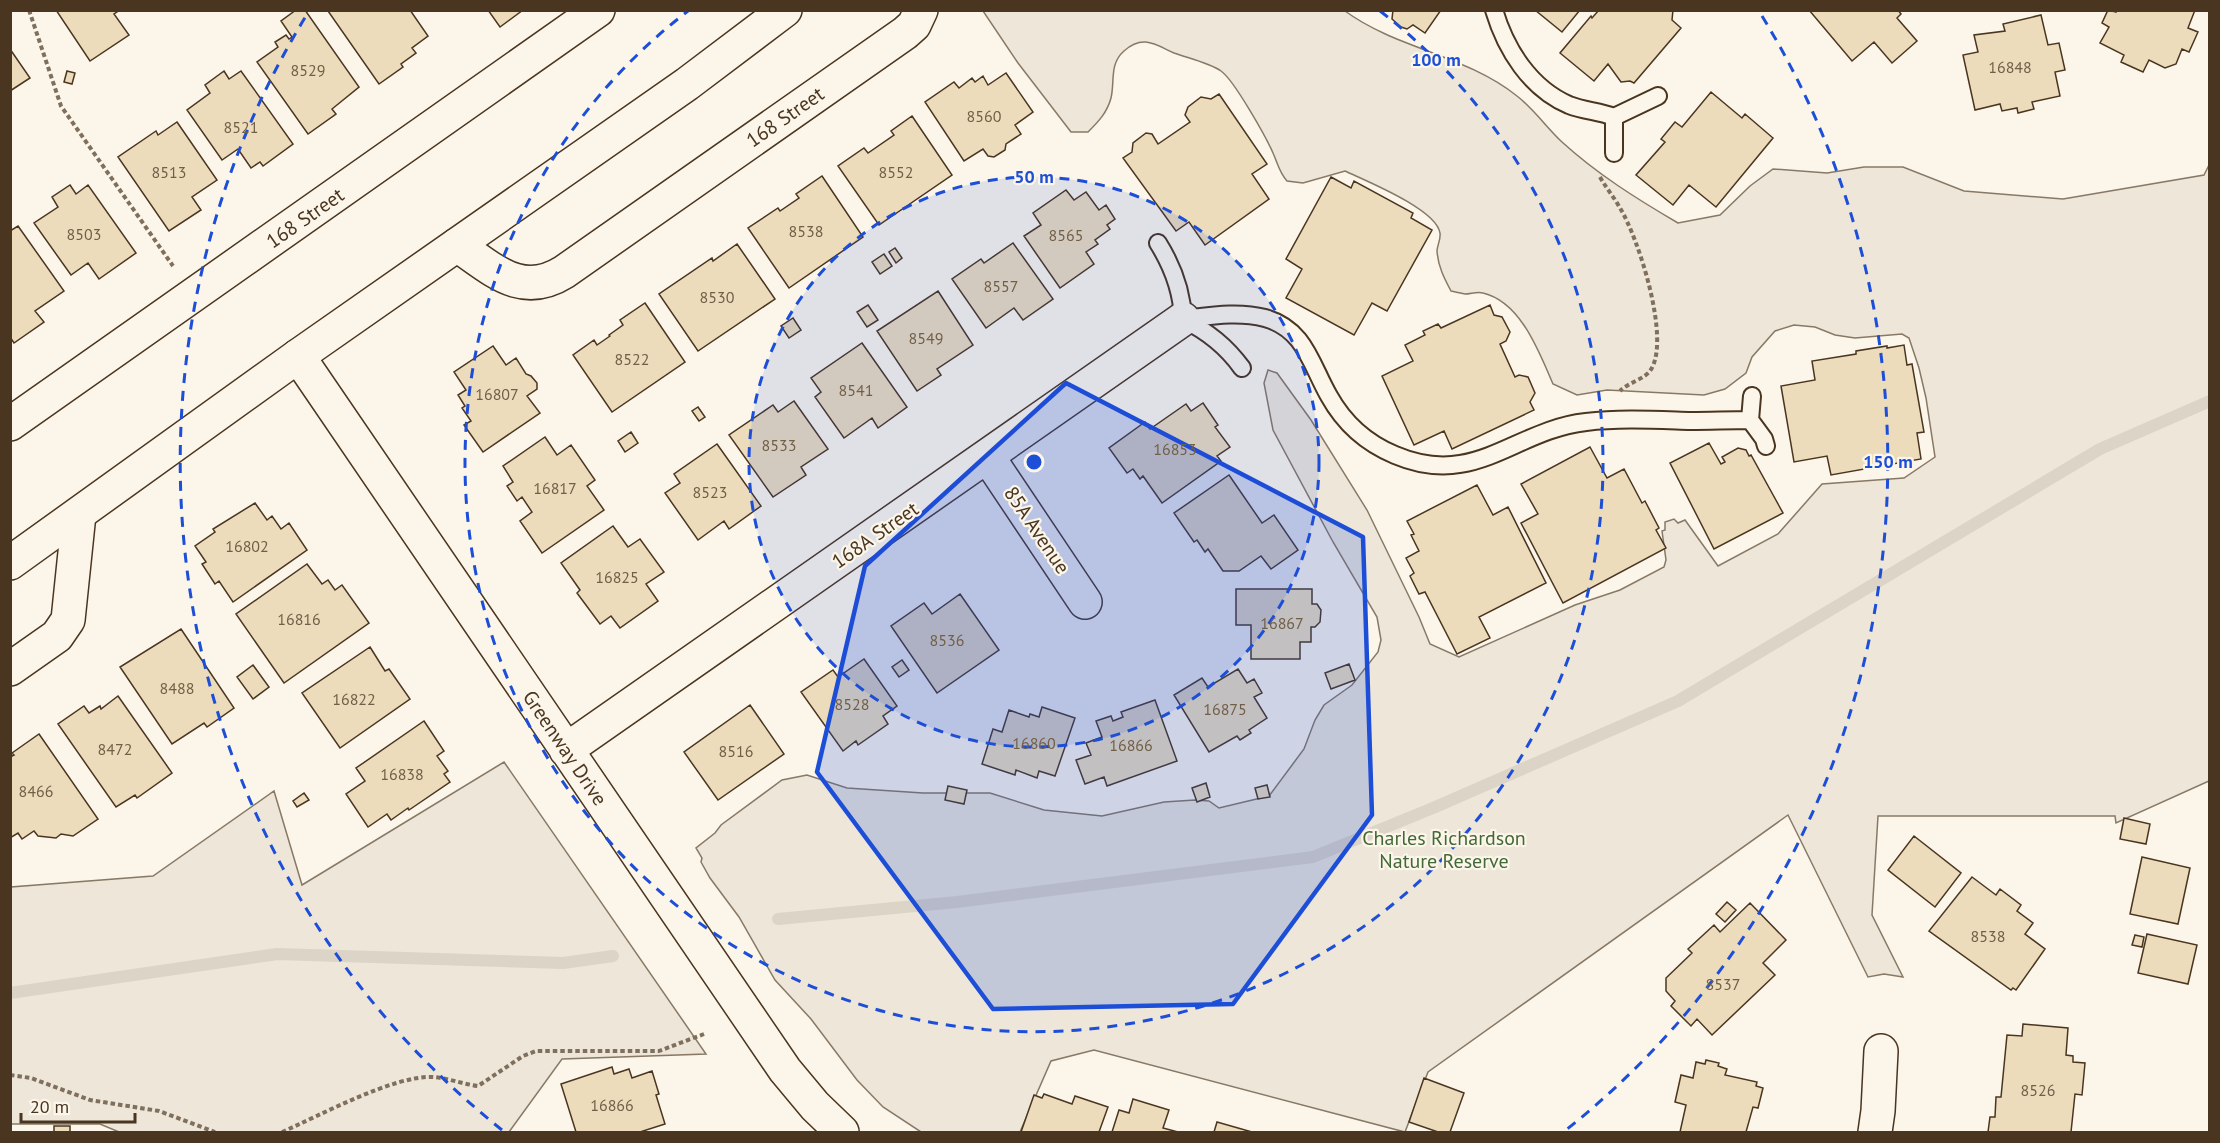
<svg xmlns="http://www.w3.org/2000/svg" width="2220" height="1143" viewBox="0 0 2220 1143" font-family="'PT Sans',sans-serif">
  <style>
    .green { fill: #ede6d9; stroke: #887966; stroke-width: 1.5 }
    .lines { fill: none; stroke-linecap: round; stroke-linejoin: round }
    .stream { stroke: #dcd4c6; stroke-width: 12 }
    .building { fill: #ecdcbc; stroke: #4a3520; stroke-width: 1.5 }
    .service-casing { stroke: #4a3520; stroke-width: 20 }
    .minor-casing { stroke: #4a3520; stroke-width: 36 }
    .secondary-casing { stroke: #4a3520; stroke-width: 36 }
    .path { stroke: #7f6f5c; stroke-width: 4; stroke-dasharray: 4.5 3; stroke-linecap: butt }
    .service { stroke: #fbf6e9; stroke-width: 16 }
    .minor { stroke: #fbf6e9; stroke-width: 33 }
    .secondary { stroke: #fbf6e9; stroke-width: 33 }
    .marked { fill: #1d4ed8; fill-opacity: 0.2; stroke: #1d4ed8; stroke-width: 4.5; stroke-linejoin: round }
    .ring { fill: none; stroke: #1d4ed8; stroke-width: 3; stroke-dasharray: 10 8 }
    .labels { text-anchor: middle; stroke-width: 4.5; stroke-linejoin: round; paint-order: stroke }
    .number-label { font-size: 16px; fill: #725f47 }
    .street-label { font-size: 20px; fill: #4a3520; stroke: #fbf6e9 }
    .park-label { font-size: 20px; fill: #436837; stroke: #fbf6e9 }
    .centre { fill: #1d4ed8; stroke: #fbf6e9; stroke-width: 3 }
    .ring-label { font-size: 18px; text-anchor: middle; font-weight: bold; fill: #1d4ed8; stroke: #fbf6e9; stroke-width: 4.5; stroke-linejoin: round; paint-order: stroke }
  </style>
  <rect width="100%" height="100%" fill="#fbf6e9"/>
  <path class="green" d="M 983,11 L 1345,11 C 1397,49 1466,55 1517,96 C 1534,109 1546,127 1562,142 C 1597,174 1637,199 1678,223 L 1720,215 L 1750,186 L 1773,169 L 1827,173 L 1864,167 L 1903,167 L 1964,191 L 2063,199 L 2204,175 L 2209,165 L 2209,781 L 2116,823 L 2115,816 L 1878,816 L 1872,915 L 1903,977 L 1884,974 L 1868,977 L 1788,815 L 1428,1072 L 1405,1132 L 1094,1050 L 1051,1061 L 1020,1132 L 921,1132 L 883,1107 L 857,1080 L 811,1019 L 775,980 L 739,917 L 710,878 L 701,862 L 702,858 L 696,848 L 715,833 L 721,825 L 782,780 L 807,775 L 847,788 L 923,793 L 990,793 L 1044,810 L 1102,816 L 1164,802 L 1195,800 L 1209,801 L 1219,808 L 1269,796 L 1304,749 L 1315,720 L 1324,705 L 1352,685 L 1378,652 L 1381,640 L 1377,617 L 1333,542 L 1273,430 L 1264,383 L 1268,370 L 1277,373 L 1311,420 L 1367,510 L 1419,617 L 1430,644 L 1459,657 L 1575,605 L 1620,590 L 1664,567 L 1666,560 L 1662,531 L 1665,530 L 1665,522 L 1674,519 L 1678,523 L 1685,520 L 1718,566 L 1778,534 L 1822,484 L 1904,478 L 1935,457 L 1926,398 L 1919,368 L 1909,338 L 1902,334 L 1855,338 L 1835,335 L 1815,327 L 1794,325 L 1775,331 L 1752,357 L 1746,373 L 1725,389 L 1704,395 L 1607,390 L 1577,395 L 1553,384 C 1539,352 1521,302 1483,293 C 1477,291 1471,294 1465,294 C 1460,293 1455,292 1451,291 C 1444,278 1438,266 1437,251 C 1437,246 1441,239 1440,233 C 1436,209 1366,181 1345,171 L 1303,183 L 1287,181 C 1279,172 1278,164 1273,153 C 1266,137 1234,80 1221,71 C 1210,63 1188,58 1174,53 C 1156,45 1143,34 1124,51 C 1109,64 1115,82 1111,98 C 1107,113 1098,122 1088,132 L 1071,132 L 1018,63 Z
    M 504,762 L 706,1054 L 562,1059 L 509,1132 L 119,1132 L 100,1124 L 11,1124 L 11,887 L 153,876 L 274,791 L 302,885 Z"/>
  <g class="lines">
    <path class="stream" d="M 778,919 L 957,902 L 1313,857 L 1433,808 L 1678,701 L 2100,449 L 2210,401
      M 10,993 L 277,954 L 563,963 L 613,956"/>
  </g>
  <path class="building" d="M 56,10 L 120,10 L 114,14 L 129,35 L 90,61 Z
    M 296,10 L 305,10 L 359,87 L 332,109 L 336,114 L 308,134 L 257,62 L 278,47 L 275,42 L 286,35 L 289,39 L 292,37 L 281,21 Z
    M 410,10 L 428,36 L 412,48 L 416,53 L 401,64 L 403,67 L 379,84 L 328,11 Z
    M 488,10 L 523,10 L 500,27 Z
    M 1393,10 L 1441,10 L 1425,33 L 1413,25 L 1407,29 L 1401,27 L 1392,19 Z
    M 1535,10 L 1580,10 L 1562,32 Z
    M 1599,10 L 1673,10 L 1672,20 L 1681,28 L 1634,83 L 1630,81 L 1621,82 L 1608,64 L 1594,81 L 1560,53 L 1591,16 L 1592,18 Z
    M 1809,10 L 1898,10 L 1901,14 L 1897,18 L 1917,41 L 1892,63 L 1874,42 L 1852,61 Z
    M 2108,10 L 2116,12 L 2116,10 L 2195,10 L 2188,28 L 2198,32 L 2189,52 L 2182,49 L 2176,64 L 2165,68 L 2149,60 L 2143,72 L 2121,62 L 2124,55 L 2100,43 L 2109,27 L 2102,23 Z
    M 2041,15 L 2048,45 L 2059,43 L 2065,70 L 2055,72 L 2060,96 L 2032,102 L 2034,109 L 2018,113 L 2017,108 L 2002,111 L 2000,104 L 1975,110 L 1963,55 L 1978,52 L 1974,35 L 2005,31 L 2003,24 Z
    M 10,49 L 30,78 L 10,91 Z
    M 67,71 L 75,73 L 72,84 L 64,82 Z
    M 224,71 L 229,79 L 241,71 L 293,144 L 263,166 L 260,162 L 251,168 L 238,149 L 222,160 L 187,110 L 210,93 L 205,85 Z
    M 1006,73 L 1033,112 L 1015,125 L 1021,134 L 1006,144 L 1005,150 L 994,157 L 988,156 L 983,149 L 964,161 L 925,102 L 954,82 L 959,88 L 972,78 L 975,82 L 983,76 L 988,85 Z
    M 1711,92 L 1742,118 L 1745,114 L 1773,138 L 1716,207 L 1689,185 L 1673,205 L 1636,175 L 1665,142 L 1661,139 L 1675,122 L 1682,127 Z
    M 1219,94 L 1267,164 L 1252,174 L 1269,199 L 1205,245 L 1189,222 L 1176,231 L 1123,158 L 1132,152 L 1133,143 L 1146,133 L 1152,134 L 1158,144 L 1190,122 L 1185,115 L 1188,107 L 1201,97 L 1211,99 Z
    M 912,116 L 952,175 L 879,225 L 838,166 L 864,148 L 868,153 L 894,135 L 891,131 Z
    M 177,122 L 217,180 L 192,197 L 201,210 L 169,231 L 118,157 L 156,131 L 158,135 Z
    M 822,176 L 863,237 L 789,288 L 748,228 L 778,208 L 780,211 L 799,198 L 796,194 Z
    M 1331,177 L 1351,188 L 1354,181 L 1413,213 L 1411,218 L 1432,230 L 1387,311 L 1372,303 L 1354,335 L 1286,298 L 1302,269 L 1286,259 Z
    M 70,185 L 76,194 L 88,185 L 136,253 L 99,279 L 88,263 L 71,275 L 34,223 L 58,207 L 52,197 Z
    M 1066,190 L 1074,200 L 1086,192 L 1099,210 L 1106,205 L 1115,219 L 1107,225 L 1110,229 L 1095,240 L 1098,244 L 1086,252 L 1094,264 L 1060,288 L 1024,236 L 1041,225 L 1033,213 Z
    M 18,226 L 64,291 L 35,311 L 44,322 L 14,343 L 10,337 L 10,231 Z
    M 1013,243 L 1053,299 L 1023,320 L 1014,308 L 986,328 L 952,279 L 981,259 L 984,263 Z
    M 737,244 L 775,299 L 698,351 L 659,294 L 712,258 L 713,261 Z
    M 895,248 L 902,258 L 896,263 L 889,252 Z
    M 884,254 L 892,266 L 880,274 L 872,262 Z
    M 938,291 L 973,345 L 937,369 L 941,375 L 917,391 L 877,331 Z
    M 645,303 L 685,362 L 612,412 L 573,355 L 594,340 L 597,345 L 610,336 L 609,335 L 623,325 L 620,320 Z
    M 868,305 L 878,320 L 867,327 L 857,312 Z
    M 1490,305 L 1494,315 L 1502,317 L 1510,332 L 1506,341 L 1500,344 L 1515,377 L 1519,375 L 1528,377 L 1535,393 L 1530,402 L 1534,410 L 1452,449 L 1444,431 L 1414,445 L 1382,376 L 1413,361 L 1405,345 L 1425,335 L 1423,331 L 1438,324 L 1441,328 Z
    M 793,318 L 801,330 L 789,338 L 781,326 Z
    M 862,343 L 907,407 L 878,428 L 872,418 L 844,438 L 815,397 L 821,392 L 811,378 Z
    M 1904,345 L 1907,365 L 1912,364 L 1924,432 L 1917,433 L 1921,459 L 1831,475 L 1827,456 L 1794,462 L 1781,386 L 1815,380 L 1812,361 L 1856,354 L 1856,351 L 1887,346 L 1887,348 Z
    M 493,346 L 506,365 L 516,358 L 526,374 L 531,376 L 537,383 L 537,389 L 527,396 L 540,413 L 483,452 L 464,425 L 471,421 L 462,408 L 465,406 L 458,395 L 466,390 L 454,372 Z
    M 794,401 L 828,449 L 801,467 L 806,475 L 773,497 L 729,435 L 773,405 L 778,412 Z
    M 1203,403 L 1218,425 L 1215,427 L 1230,447 L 1217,456 L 1221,461 L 1162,503 L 1143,476 L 1140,479 L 1133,469 L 1127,473 L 1109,448 L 1145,422 L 1150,429 L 1186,404 L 1191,411 Z
    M 698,407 L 705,417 L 699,421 L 692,411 Z
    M 631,432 L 638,443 L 625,452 L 618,441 Z
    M 545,437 L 557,455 L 571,445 L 595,480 L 587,486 L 604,510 L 542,553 L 520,521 L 532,512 L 522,497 L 517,501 L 507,486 L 513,482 L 503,466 Z
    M 1709,443 L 1721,464 L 1725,462 L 1722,457 L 1738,448 L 1746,450 L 1749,456 L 1751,455 L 1783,513 L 1714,549 L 1670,463 Z
    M 717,444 L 761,506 L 729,529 L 724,521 L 698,540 L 665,493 L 680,483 L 674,474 Z
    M 1590,447 L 1607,478 L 1624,469 L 1642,503 L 1645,501 L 1659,528 L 1656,530 L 1666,548 L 1563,603 L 1521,523 L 1538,514 L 1521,484 Z
    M 1229,475 L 1262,523 L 1274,515 L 1298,550 L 1271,569 L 1261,556 L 1239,571 L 1223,571 L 1208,549 L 1205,552 L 1197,540 L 1194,542 L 1174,513 Z
    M 1477,485 L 1493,515 L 1508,507 L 1546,583 L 1479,617 L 1490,638 L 1457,654 L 1425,592 L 1419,594 L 1410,576 L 1414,573 L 1406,558 L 1419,551 L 1411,535 L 1414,534 L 1407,521 Z
    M 255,503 L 267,520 L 272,516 L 281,529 L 289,523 L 307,550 L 233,602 L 219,581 L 215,584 L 202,564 L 206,562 L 195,546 L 215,532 L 213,529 Z
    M 613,526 L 628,547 L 640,539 L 664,572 L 646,584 L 658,601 L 620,628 L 611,616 L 600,624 L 577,593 L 580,590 L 561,563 Z
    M 307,564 L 322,584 L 328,580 L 335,590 L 342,585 L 369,623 L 284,683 L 236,614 Z
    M 1236,589 L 1312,589 L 1312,604 L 1317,604 L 1321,610 L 1320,622 L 1315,627 L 1311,627 L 1311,642 L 1300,642 L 1300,659 L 1251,659 L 1251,625 L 1236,625 Z
    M 960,594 L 999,650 L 937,693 L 891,626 L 924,603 L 932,614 Z
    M 181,629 L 234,708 L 207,727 L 204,723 L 172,744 L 120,667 Z
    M 370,647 L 385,671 L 389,669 L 410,699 L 340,748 L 302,693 Z
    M 864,659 L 897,706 L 883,716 L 888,724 L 858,745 L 856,741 L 843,751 L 801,692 L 833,670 L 838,677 Z
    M 902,660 L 909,670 L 899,677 L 892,667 Z
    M 1349,664 L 1355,680 L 1331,689 L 1325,673 Z
    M 253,665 L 269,687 L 253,699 L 237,677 Z
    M 1238,669 L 1247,683 L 1254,679 L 1262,693 L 1254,697 L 1267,718 L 1249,730 L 1251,733 L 1240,740 L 1237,736 L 1209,752 L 1174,695 L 1202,678 L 1208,687 Z
    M 118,696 L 172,773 L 137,798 L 135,795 L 116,807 L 58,724 L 84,706 L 89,713 L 100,706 L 101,709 Z
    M 1155,700 L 1177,761 L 1107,786 L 1104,777 L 1085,784 L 1076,760 L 1091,755 L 1086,743 L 1102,737 L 1096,721 L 1111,716 L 1113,721 L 1123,717 L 1121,712 Z
    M 750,705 L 784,754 L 718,800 L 684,752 Z
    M 1042,707 L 1075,718 L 1055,776 L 1039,771 L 1037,778 L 1016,770 L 1015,775 L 982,764 L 993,729 L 1002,732 L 1009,710 L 1029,717 L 1030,714 L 1039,717 Z
    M 424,721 L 444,751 L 437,756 L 448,771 L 444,774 L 450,782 L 409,810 L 408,808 L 391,820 L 387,814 L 368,827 L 346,794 L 365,781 L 356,768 Z
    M 39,734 L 98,819 L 73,836 L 61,834 L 56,838 L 38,836 L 34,831 L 22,839 L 18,833 L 10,838 L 10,757 L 14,755 L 12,753 Z
    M 1206,783 L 1210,797 L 1197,802 L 1192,788 Z
    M 1267,785 L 1270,797 L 1258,799 L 1255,788 Z
    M 948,786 L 967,790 L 964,804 L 945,800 Z
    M 304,793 L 309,800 L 297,807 L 293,801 Z
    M 2124,818 L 2150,824 L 2146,844 L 2120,839 Z
    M 1914,836 L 1961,873 L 1935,907 L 1888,870 Z
    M 2142,857 L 2190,868 L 2178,924 L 2130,914 Z
    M 1972,877 L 1996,895 L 2000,889 L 2021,905 L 2017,911 L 2033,923 L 2025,934 L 2045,949 L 2016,990 L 2013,988 L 2011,990 L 1929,931 Z
    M 1727,902 L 1736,910 L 1725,922 L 1716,914 Z
    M 1750,903 L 1786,940 L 1763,963 L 1775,975 L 1712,1035 L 1697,1019 L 1691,1026 L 1671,1006 L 1675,1001 L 1666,991 L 1666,978 L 1692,953 L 1688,949 L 1714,925 L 1720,932 Z
    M 2147,934 L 2197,945 L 2188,984 L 2138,973 Z
    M 2135,935 L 2144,937 L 2142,947 L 2132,945 Z
    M 2023,1024 L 2068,1028 L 2066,1055 L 2073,1056 L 2073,1062 L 2085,1063 L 2082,1095 L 2075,1094 L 2071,1132 L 1988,1132 L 1990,1117 L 1995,1117 L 1996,1097 L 2001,1097 L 2007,1035 L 2022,1036 Z
    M 1706,1060 L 1719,1063 L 1718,1066 L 1727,1069 L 1725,1075 L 1757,1082 L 1756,1086 L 1763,1088 L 1758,1108 L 1753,1107 L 1746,1132 L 1680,1132 L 1686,1105 L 1675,1102 L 1681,1075 L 1693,1078 L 1696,1062 L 1705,1064 Z
    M 612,1067 L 614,1074 L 629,1069 L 632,1078 L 652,1071 L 659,1094 L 656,1095 L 665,1124 L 640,1132 L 576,1132 L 561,1084 Z
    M 1424,1078 L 1464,1093 L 1450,1132 L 1438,1132 L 1409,1122 Z
    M 1044,1094 L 1072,1104 L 1075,1096 L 1108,1107 L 1099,1132 L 1021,1132 L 1034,1095 L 1042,1098 Z
    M 1133,1099 L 1169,1110 L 1163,1128 L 1178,1132 L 1112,1132 L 1119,1110 L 1129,1113 Z
    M 1217,1122 L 1252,1132 L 1214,1132 Z
    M 54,1126 L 70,1126 L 70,1132 L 54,1132 Z"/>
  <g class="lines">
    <g class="service-casing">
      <path id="service" d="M 1494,10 C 1506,50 1530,88 1569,105 C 1584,111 1599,111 1614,117 L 1658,96
        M 1614,117 L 1614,153
        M 1158,243 C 1173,267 1182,291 1183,319
        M 1183,319 C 1210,316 1238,311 1265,318 C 1305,329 1311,365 1329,396 C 1344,423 1366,443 1395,455 C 1475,489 1514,430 1586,422 C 1620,418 1656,420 1691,421 C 1710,421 1730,420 1750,420
        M 1183,319 C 1208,332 1226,346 1242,368
        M 1752,396 L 1750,420 L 1764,439 L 1766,446"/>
    </g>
    <g class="minor-casing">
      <path id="minor" d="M 457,245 C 493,269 521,299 564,272 L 905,33 L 914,25 L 921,10
        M 298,356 L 785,1070 L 815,1106 L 842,1132
        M 10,424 L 598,10
        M 988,457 L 1085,602
        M 10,669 L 57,636 L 68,620 L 79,514
        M 566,750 L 1183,319
        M 1875,1132 L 1878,1111 L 1881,1051"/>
    </g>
    <g class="secondary-casing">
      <path id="secondary" d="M 10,563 L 298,356 L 687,84 L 785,10"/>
    </g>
    <path class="path" d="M 29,10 L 61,106 L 173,266
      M 1600,177 C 1606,188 1614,197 1620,208 C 1638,237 1672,341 1650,371 C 1644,379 1628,383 1620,391
      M 10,1075 L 31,1078 L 90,1100 L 159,1111 L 215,1132
      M 282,1132 C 319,1116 394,1075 433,1077 C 448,1078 462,1084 478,1086 L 523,1056 L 536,1051 L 659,1051 L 704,1034"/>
    <use href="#service" class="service"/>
    <use href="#minor" class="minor"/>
    <use href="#secondary" class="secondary"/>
  </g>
  <path class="marked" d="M 1066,383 L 1363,537 L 1372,815 L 1233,1004 L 993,1009 L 817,772 L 865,566 Z"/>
  <circle cx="1034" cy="462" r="285" fill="#1d4ed8" fill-opacity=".12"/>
  <g class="ring">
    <circle cx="1034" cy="462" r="285"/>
    <path d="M1380 11A569 569 0 1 1 688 11"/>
    <path d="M502 1130A854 854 0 0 1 306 16M1762 16A854 854 0 0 1 1566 1130"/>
  </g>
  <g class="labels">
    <g class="number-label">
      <text x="2010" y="73">16848</text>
      <text x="308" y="76">8529</text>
      <text x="984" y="122">8560</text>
      <text x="241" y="133">8521</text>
      <text x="169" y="178">8513</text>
      <text x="896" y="178">8552</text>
      <text x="806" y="237">8538</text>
      <text x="84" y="240">8503</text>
      <text x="1066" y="241">8565</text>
      <text x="1001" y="292">8557</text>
      <text x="717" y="303">8530</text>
      <text x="926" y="344">8549</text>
      <text x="632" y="365">8522</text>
      <text x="856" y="396">8541</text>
      <text x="497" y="400">16807</text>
      <text x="779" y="451">8533</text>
      <text x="1175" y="455">16853</text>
      <text x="555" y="494">16817</text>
      <text x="710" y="498">8523</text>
      <text x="247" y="552">16802</text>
      <text x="617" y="583">16825</text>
      <text x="299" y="625">16816</text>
      <text x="1282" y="629">16867</text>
      <text x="947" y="646">8536</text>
      <text x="177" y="694">8488</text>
      <text x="354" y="705">16822</text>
      <text x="852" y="710">8528</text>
      <text x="1225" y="715">16875</text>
      <text x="1034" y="749">16860</text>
      <text x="1131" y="751">16866</text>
      <text x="115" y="755">8472</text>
      <text x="736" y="757">8516</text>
      <text x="402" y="780">16838</text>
      <text x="36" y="797">8466</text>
      <text x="1988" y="942">8538</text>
      <text x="1723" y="990">8537</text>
      <text x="2038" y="1096">8526</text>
      <text x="612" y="1111">16866</text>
    </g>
    <g class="street-label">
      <text transform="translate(785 117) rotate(-35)" y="7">168 Street</text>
      <text transform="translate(305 218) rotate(-35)" y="7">168 Street</text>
      <text transform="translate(1037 530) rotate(56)" y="7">85A Avenue</text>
      <text transform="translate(875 535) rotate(-35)" y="7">168A Street</text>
      <text transform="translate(565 748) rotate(56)" y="7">Greenway Drive</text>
    </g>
    <g class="park-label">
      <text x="1444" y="845">Charles Richardson<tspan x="1444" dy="23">Nature Reserve</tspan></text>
    </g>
  </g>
  <circle cx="1034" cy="462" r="9" class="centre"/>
  <g class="ring-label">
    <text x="1436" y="66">100 m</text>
    <text x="1034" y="183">50 m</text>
    <text x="1888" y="468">150 m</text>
  </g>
  <rect width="2220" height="1143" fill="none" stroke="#4a3520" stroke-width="24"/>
  <path d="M21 1113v9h114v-9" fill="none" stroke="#4a3520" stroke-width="3"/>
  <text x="30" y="1113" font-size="18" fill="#4a3520" stroke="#fbf6e9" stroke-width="4.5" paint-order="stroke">20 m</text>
</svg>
